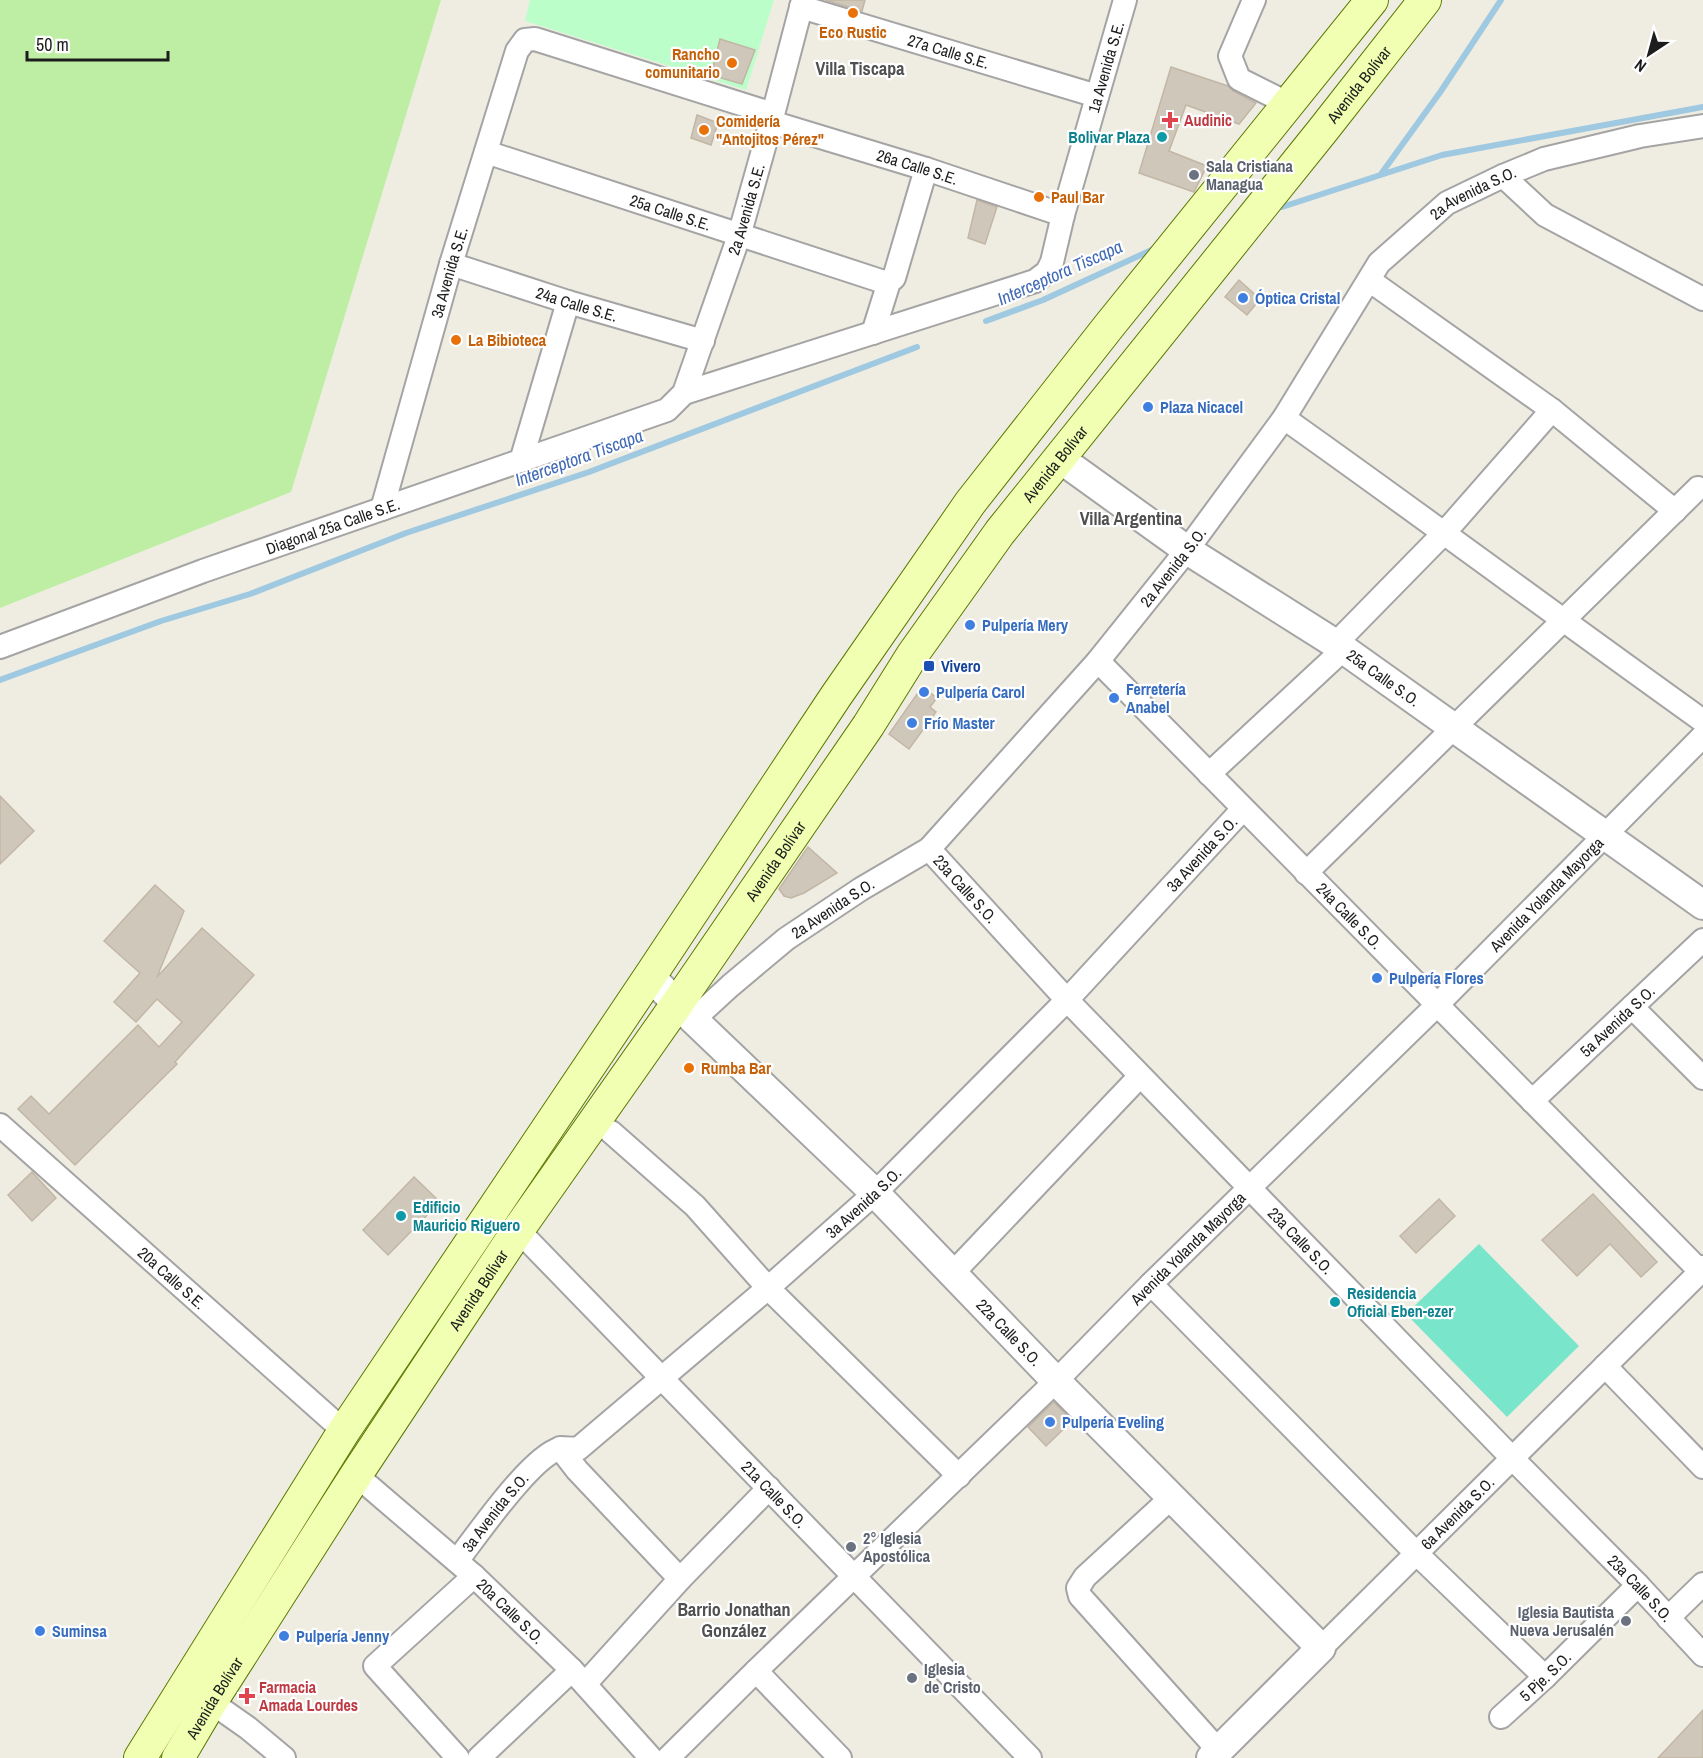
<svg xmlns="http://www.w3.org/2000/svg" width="1703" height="1758" viewBox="0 0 1703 1758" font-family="'Archivo Narrow',sans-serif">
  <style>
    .grass { fill: #beeea4 }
    .park { fill: #bbfeca }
    .pitch { fill: #79e5cb }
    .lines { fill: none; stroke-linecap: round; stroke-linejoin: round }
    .stream { stroke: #9fc8e1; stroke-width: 6 }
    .building { fill: #d0c7bb; stroke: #c2b6a4; stroke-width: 1.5 }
    .minor-casing { stroke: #a4a4a4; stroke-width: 26 }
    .tertiary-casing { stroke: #a4a4a4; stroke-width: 32 }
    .secondary-casing { stroke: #5a7900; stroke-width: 34 }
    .minor { stroke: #fff; stroke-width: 22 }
    .tertiary { stroke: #fff; stroke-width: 28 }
    .secondary { stroke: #f0ffb1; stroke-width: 32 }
    .food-dot { fill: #e8710a; stroke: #fff; stroke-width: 2 }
    .health-dot { fill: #e0444e; stroke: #fff; stroke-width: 2 }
    .culture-dot { fill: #0f9aa8; stroke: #fff; stroke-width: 2 }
    .worship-dot { fill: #6b7280; stroke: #fff; stroke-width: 2 }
    .shop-dot { fill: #3f7fe0; stroke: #fff; stroke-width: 2 }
    .transit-dot { fill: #1a4fb4; stroke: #fff; stroke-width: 2 }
    .labels { text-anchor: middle; stroke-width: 4.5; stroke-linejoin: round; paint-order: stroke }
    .food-label { font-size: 16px; font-weight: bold; fill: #c56008; stroke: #fff; text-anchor: start }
    .street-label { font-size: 16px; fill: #1d1d1d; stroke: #fff }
    .health-label { font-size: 16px; font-weight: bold; fill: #be3a42; stroke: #fff; text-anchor: start }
    .culture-label { font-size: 16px; font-weight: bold; fill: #0d838f; stroke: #fff; text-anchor: start }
    .worship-label { font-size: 16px; font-weight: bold; fill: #5b616d; stroke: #fff; text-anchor: start }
    .shop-label { font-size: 16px; font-weight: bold; fill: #366cbe; stroke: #fff; text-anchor: start }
    .transit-label { font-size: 16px; font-weight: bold; fill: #164399; stroke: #fff; text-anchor: start }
    .neighbourhood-label { font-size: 18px; font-weight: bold; fill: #505050; stroke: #fff }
    .water-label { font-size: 18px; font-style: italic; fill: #426bb5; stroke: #fff }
  </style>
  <rect width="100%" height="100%" fill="#efede2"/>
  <path class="grass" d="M 0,0 L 441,0 L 291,492 L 0,608 Z"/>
  <path class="park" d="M 530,0 L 774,0 L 746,90 L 525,21 Z"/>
  <path class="pitch" d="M 1479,1244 L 1579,1346 L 1507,1417 L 1406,1314 Z"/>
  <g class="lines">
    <path class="stream" d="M 1381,174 L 1441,91 L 1501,0
      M 1282,207 L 1442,155 L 1703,107
      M 986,321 L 1043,300 L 1158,247
      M 0,680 L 161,621 L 250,594 L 406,533 L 589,472 L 917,347"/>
  </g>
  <path class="building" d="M 825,0 L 865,0 L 862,11 Z
    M 720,39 L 755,50 L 742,84 L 711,75 Z
    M 1171,67 L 1228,86 L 1233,91 L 1256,103 L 1239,124 L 1186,105 L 1169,151 L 1207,166 L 1194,192 L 1139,173 Z
    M 697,115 L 718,123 L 711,145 L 691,138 Z
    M 977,200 L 997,207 L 985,244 L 968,238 Z
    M 1239,280 L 1260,299 L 1247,315 L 1225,297 Z
    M 922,687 L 937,698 L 930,707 L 936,712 L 909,749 L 889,734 Z
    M 0,796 L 34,831 L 0,864 Z
    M 808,847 L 837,873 L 804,893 L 791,898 L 784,896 L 779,889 Z
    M 155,885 L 184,911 L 157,977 L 202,928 L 254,975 L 175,1062 L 177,1064 L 75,1165 L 18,1109 L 31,1096 L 49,1114 L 138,1025 L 159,1047 L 182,1022 L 157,999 L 136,1022 L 114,1002 L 140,973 L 104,941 Z
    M 32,1172 L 56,1198 L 32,1221 L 8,1195 Z
    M 414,1177 L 440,1202 L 388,1255 L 363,1230 Z
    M 1593,1194 L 1657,1262 L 1641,1277 L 1610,1244 L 1577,1276 L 1542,1240 Z
    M 1439,1199 L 1455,1216 L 1416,1253 L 1400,1236 Z
    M 1054,1402 L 1072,1421 L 1046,1446 L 1028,1427 Z
    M 1703,1710 L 1703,1758 L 1658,1758 Z"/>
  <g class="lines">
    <g class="minor-casing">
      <g id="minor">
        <path d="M 1254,0 L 1230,56 L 1239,79 L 1287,103"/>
        <path id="s1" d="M 801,7 L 1097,96"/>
        <path id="s2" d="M 771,122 L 926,169 L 1063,215"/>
        <path id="s3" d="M 486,152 L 881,281 L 889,282"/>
        <path d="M 1503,176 L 1545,215 L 1703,299"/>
        <path id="s4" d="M 451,264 L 568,302 L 703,341"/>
        <path d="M 1369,280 L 1552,410 L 1675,511"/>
        <path d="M 873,333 L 889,282 L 894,278 L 926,169"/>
        <path id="s5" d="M 684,393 L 1035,281 L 1047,272 L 1052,262 L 1063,215 L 1125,0"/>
        <path d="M 1284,418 C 1425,518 1563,621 1703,721"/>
        <path d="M 521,461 L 568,302"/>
        <path id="s6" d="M 382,509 L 451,264 L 517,51 L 525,40 L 535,39 L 773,114"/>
        <path id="s7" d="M 0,647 L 203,571 L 667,410 L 684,393 L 739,236 L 771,122 L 803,0"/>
        <path id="s8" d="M 1098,661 L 1703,1274"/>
        <path d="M 1209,774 L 1333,659 L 1345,634 L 1445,532 L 1552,410"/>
        <path id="s9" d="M 929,849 L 1067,1000 L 1512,1458 L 1638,1585 L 1703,1655"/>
        <path d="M 1306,873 L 1698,488"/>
        <path d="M 1632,1007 L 1703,1078"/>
        <path id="s10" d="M 694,1019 L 730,986 L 786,939 L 861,889 L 929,849 L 1098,661 L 1187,550 L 1284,418 L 1379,263 L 1447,203 L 1503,176 L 1544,159 L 1640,136 L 1703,126"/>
        <path id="s11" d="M 1532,1101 L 1703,940"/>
        <path id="s12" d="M 0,1125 L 344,1431"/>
        <path d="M 611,1132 L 695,1206 L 768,1288 L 959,1476"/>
        <path id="s13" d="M 518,1230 L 1030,1758"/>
        <path d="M 952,1274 L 1140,1076"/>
        <path d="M 1151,1284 L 1416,1553 L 1545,1677"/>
        <path d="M 1605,1366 L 1703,1467"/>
        <path d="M 560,1448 L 577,1470 L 680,1579"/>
        <path id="s14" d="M 356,1475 L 474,1576 L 572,1670 L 651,1758"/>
        <path d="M 1172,1497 L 1085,1577 L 1078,1588 L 1080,1596 L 1219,1751"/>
        <path id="s15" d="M 457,1561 C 477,1535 531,1457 559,1449 C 564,1447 572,1449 578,1449 L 768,1288 L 875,1193 L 1067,1000 L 1243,809"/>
        <path d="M 1668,1618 L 1703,1584"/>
        <path id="s16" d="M 1321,1648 L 1700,1272 L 1703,1267"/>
        <path d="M 756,1671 L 840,1758"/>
        <path d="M 585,1684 L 680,1579 L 769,1488"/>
        <path d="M 211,1702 L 248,1728 L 284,1758"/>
        <path id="s17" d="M 1501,1717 L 1545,1677 L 1638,1585"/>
        <path d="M 458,1758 L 375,1666 L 474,1576"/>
        <path d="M 479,1758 L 572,1670"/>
        <path id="s18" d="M 668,1758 L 756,1671 L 1056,1381 L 1151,1284 L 1437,1005 L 1703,736"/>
      </g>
    </g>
    <g class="tertiary-casing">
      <g id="tertiary">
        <path id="s19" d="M 1059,458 L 1187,550 L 1339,646 L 1703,905"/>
        <path id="s20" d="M 650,976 L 677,1004 L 875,1193 L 1056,1381 L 1321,1648 L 1211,1758"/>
      </g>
    </g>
    <g class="secondary-casing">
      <g id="secondary">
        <path d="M 140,1758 L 344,1431 L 650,976 L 836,696 L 970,503 L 1109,326 L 1372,0"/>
        <path id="s21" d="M 178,1758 L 211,1702 L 356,1475 L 518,1230 L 677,1004 L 868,726 L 913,654 L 1000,532 L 1323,130 L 1425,0"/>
      </g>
    </g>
    <use href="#minor" class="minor"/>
    <use href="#tertiary" class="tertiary"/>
    <use href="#secondary" class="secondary"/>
  </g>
  <g class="food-dot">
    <circle cx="853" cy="13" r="6"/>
    <circle cx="732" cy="63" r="6"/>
    <circle cx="704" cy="130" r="6"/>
    <circle cx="1039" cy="197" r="6"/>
    <circle cx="456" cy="340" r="6"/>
    <circle cx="689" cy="1068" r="6"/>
  </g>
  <g class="health-dot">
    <path d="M1167 111h6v6h6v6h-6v6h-6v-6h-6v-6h6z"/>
    <path d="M244 1687h6v6h6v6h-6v6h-6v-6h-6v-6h6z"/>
  </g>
  <g class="culture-dot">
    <circle cx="1162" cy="137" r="6"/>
    <circle cx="401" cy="1216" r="6"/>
    <circle cx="1335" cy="1302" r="6"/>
  </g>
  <g class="worship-dot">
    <circle cx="1194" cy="175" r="6"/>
    <circle cx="851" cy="1547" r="6"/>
    <circle cx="1626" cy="1621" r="6"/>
    <circle cx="912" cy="1678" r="6"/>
  </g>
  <g class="shop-dot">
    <circle cx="1243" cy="298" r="6"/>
    <circle cx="1148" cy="407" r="6"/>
    <circle cx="970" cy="625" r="6"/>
    <circle cx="924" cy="692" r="6"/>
    <circle cx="1114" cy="698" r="6"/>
    <circle cx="912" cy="723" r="6"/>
    <circle cx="1377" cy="978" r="6"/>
    <circle cx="1050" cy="1422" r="6"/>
    <circle cx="40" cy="1631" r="6"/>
    <circle cx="284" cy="1636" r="6"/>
  </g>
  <rect class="transit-dot" x="923" y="660" width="12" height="12" rx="3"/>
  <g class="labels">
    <g class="food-label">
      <text x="853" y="38" text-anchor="middle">Eco Rustic</text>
      <text x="720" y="60" text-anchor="end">Rancho<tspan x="720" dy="18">comunitario</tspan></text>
      <text x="716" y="127">Comidería<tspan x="716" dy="18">"Antojitos Pérez"</tspan></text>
      <text x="1051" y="203">Paul Bar</text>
      <text x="468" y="346">La Bibioteca</text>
      <text x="701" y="1074">Rumba Bar</text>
    </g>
    <g class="street-label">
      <text dy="6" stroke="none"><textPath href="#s1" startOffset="154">27a Calle S.E.</textPath></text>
      <text dy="6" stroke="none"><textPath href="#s5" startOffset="597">1a Avenida S.E.</textPath></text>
      <text dy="6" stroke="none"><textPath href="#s21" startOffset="2050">Avenida Bolívar</textPath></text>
      <text dy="6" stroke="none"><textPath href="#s2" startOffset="153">26a Calle S.E.</textPath></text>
      <text dy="6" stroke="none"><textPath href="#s10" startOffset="1150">2a Avenida S.O.</textPath></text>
      <text dy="6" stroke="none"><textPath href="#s7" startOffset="926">2a Avenida S.E.</textPath></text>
      <text dy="6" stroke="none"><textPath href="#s3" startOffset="194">25a Calle S.E.</textPath></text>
      <text dy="6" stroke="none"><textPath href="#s6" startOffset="246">3a Avenida S.E.</textPath></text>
      <text dy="6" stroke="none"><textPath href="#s4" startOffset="132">24a Calle S.E.</textPath></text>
      <text dy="6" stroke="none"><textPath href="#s21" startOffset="1564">Avenida Bolívar</textPath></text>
      <text dy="6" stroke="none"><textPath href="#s7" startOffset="354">Diagonal 25a Calle S.E.</textPath></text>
      <text dy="6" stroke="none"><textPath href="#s10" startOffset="664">2a Avenida S.O.</textPath></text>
      <text dy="6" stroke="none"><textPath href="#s19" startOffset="392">25a Calle S.O.</textPath></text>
      <text dy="6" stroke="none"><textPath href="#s15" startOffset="1035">3a Avenida S.O.</textPath></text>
      <text dy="6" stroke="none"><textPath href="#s21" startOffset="1078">Avenida Bolívar</textPath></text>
      <text dy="6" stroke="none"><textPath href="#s9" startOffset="54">23a Calle S.O.</textPath></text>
      <text dy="6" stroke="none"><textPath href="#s18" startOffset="1232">Avenida Yolanda Mayorga</textPath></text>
      <text dy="6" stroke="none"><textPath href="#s10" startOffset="178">2a Avenida S.O.</textPath></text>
      <text dy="6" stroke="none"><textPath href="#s8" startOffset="358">24a Calle S.O.</textPath></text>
      <text dy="6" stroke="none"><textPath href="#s11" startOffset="117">5a Avenida S.O.</textPath></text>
      <text dy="6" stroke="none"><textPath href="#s15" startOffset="549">3a Avenida S.O.</textPath></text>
      <text dy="6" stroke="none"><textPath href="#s9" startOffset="540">23a Calle S.O.</textPath></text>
      <text dy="6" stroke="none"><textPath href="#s18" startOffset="728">Avenida Yolanda Mayorga</textPath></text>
      <text dy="6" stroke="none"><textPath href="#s12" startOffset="230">20a Calle S.E.</textPath></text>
      <text dy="6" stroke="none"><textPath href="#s21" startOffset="556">Avenida Bolívar</textPath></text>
      <text dy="6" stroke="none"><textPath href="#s20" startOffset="506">22a Calle S.O.</textPath></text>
      <text dy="6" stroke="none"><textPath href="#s13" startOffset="368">21a Calle S.O.</textPath></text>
      <text dy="6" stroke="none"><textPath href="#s15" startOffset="62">3a Avenida S.O.</textPath></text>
      <text dy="6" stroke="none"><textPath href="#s16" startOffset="192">6a Avenida S.O.</textPath></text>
      <text dy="6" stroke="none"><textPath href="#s9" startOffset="1026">23a Calle S.O.</textPath></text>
      <text dy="6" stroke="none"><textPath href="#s14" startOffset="206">20a Calle S.O.</textPath></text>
      <text dy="6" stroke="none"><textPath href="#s17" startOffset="60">5 Pje. S.O.</textPath></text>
      <text dy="6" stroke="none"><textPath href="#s21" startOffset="70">Avenida Bolívar</textPath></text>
    </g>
    <g class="health-label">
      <text x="1184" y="126">Audinic</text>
      <text x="259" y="1693">Farmacia<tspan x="259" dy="18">Amada Lourdes</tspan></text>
    </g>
    <g class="culture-label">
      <text x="1150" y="143" text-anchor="end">Bolivar Plaza</text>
      <text x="413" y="1213">Edificio<tspan x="413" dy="18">Mauricio Riguero</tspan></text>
      <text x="1347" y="1299">Residencia<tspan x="1347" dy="18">Oficial Eben-ezer</tspan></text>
    </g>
    <g class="worship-label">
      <text x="1206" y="172">Sala Cristiana<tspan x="1206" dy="18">Managua</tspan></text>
      <text x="863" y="1544">2° Iglesia<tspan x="863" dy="18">Apostólica</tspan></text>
      <text x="1614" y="1618" text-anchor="end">Iglesia Bautista<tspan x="1614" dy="18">Nueva Jerusalén</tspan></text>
      <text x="924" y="1675">Iglesia<tspan x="924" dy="18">de Cristo</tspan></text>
    </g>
    <g class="shop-label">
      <text x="1255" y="304">Óptica Cristal</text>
      <text x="1160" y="413">Plaza Nicacel</text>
      <text x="982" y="631">Pulpería Mery</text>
      <text x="1126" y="695">Ferretería<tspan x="1126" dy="18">Anabel</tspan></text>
      <text x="936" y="698">Pulpería Carol</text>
      <text x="924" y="729">Frío Master</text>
      <text x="1389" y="984">Pulpería Flores</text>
      <text x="1062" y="1428">Pulpería Eveling</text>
      <text x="52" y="1637">Suminsa</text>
      <text x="296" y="1642">Pulpería Jenny</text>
    </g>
    <g class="transit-label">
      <text x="941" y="672">Vivero</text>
    </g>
    <g class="neighbourhood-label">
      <text x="860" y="75">Villa Tiscapa</text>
      <text x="1131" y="525">Villa Argentina</text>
      <text x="734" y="1616">Barrio Jonathan<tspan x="734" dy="21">González</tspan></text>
    </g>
    <g class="water-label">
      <text transform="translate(1060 273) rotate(-24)" y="6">Interceptora Tiscapa</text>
      <text transform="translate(579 458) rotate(-20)" y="6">Interceptora Tiscapa</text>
    </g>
  </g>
  <g transform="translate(1649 54) rotate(216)" stroke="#ffffff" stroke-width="4.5" paint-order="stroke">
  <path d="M0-4.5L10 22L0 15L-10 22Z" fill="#1d1d1d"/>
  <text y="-9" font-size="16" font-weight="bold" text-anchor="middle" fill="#1d1d1d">N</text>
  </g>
  <path d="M27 51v9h141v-9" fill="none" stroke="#1d1d1d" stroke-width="3"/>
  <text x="36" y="51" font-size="18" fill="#1d1d1d" stroke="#ffffff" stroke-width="4.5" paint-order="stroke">50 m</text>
</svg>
